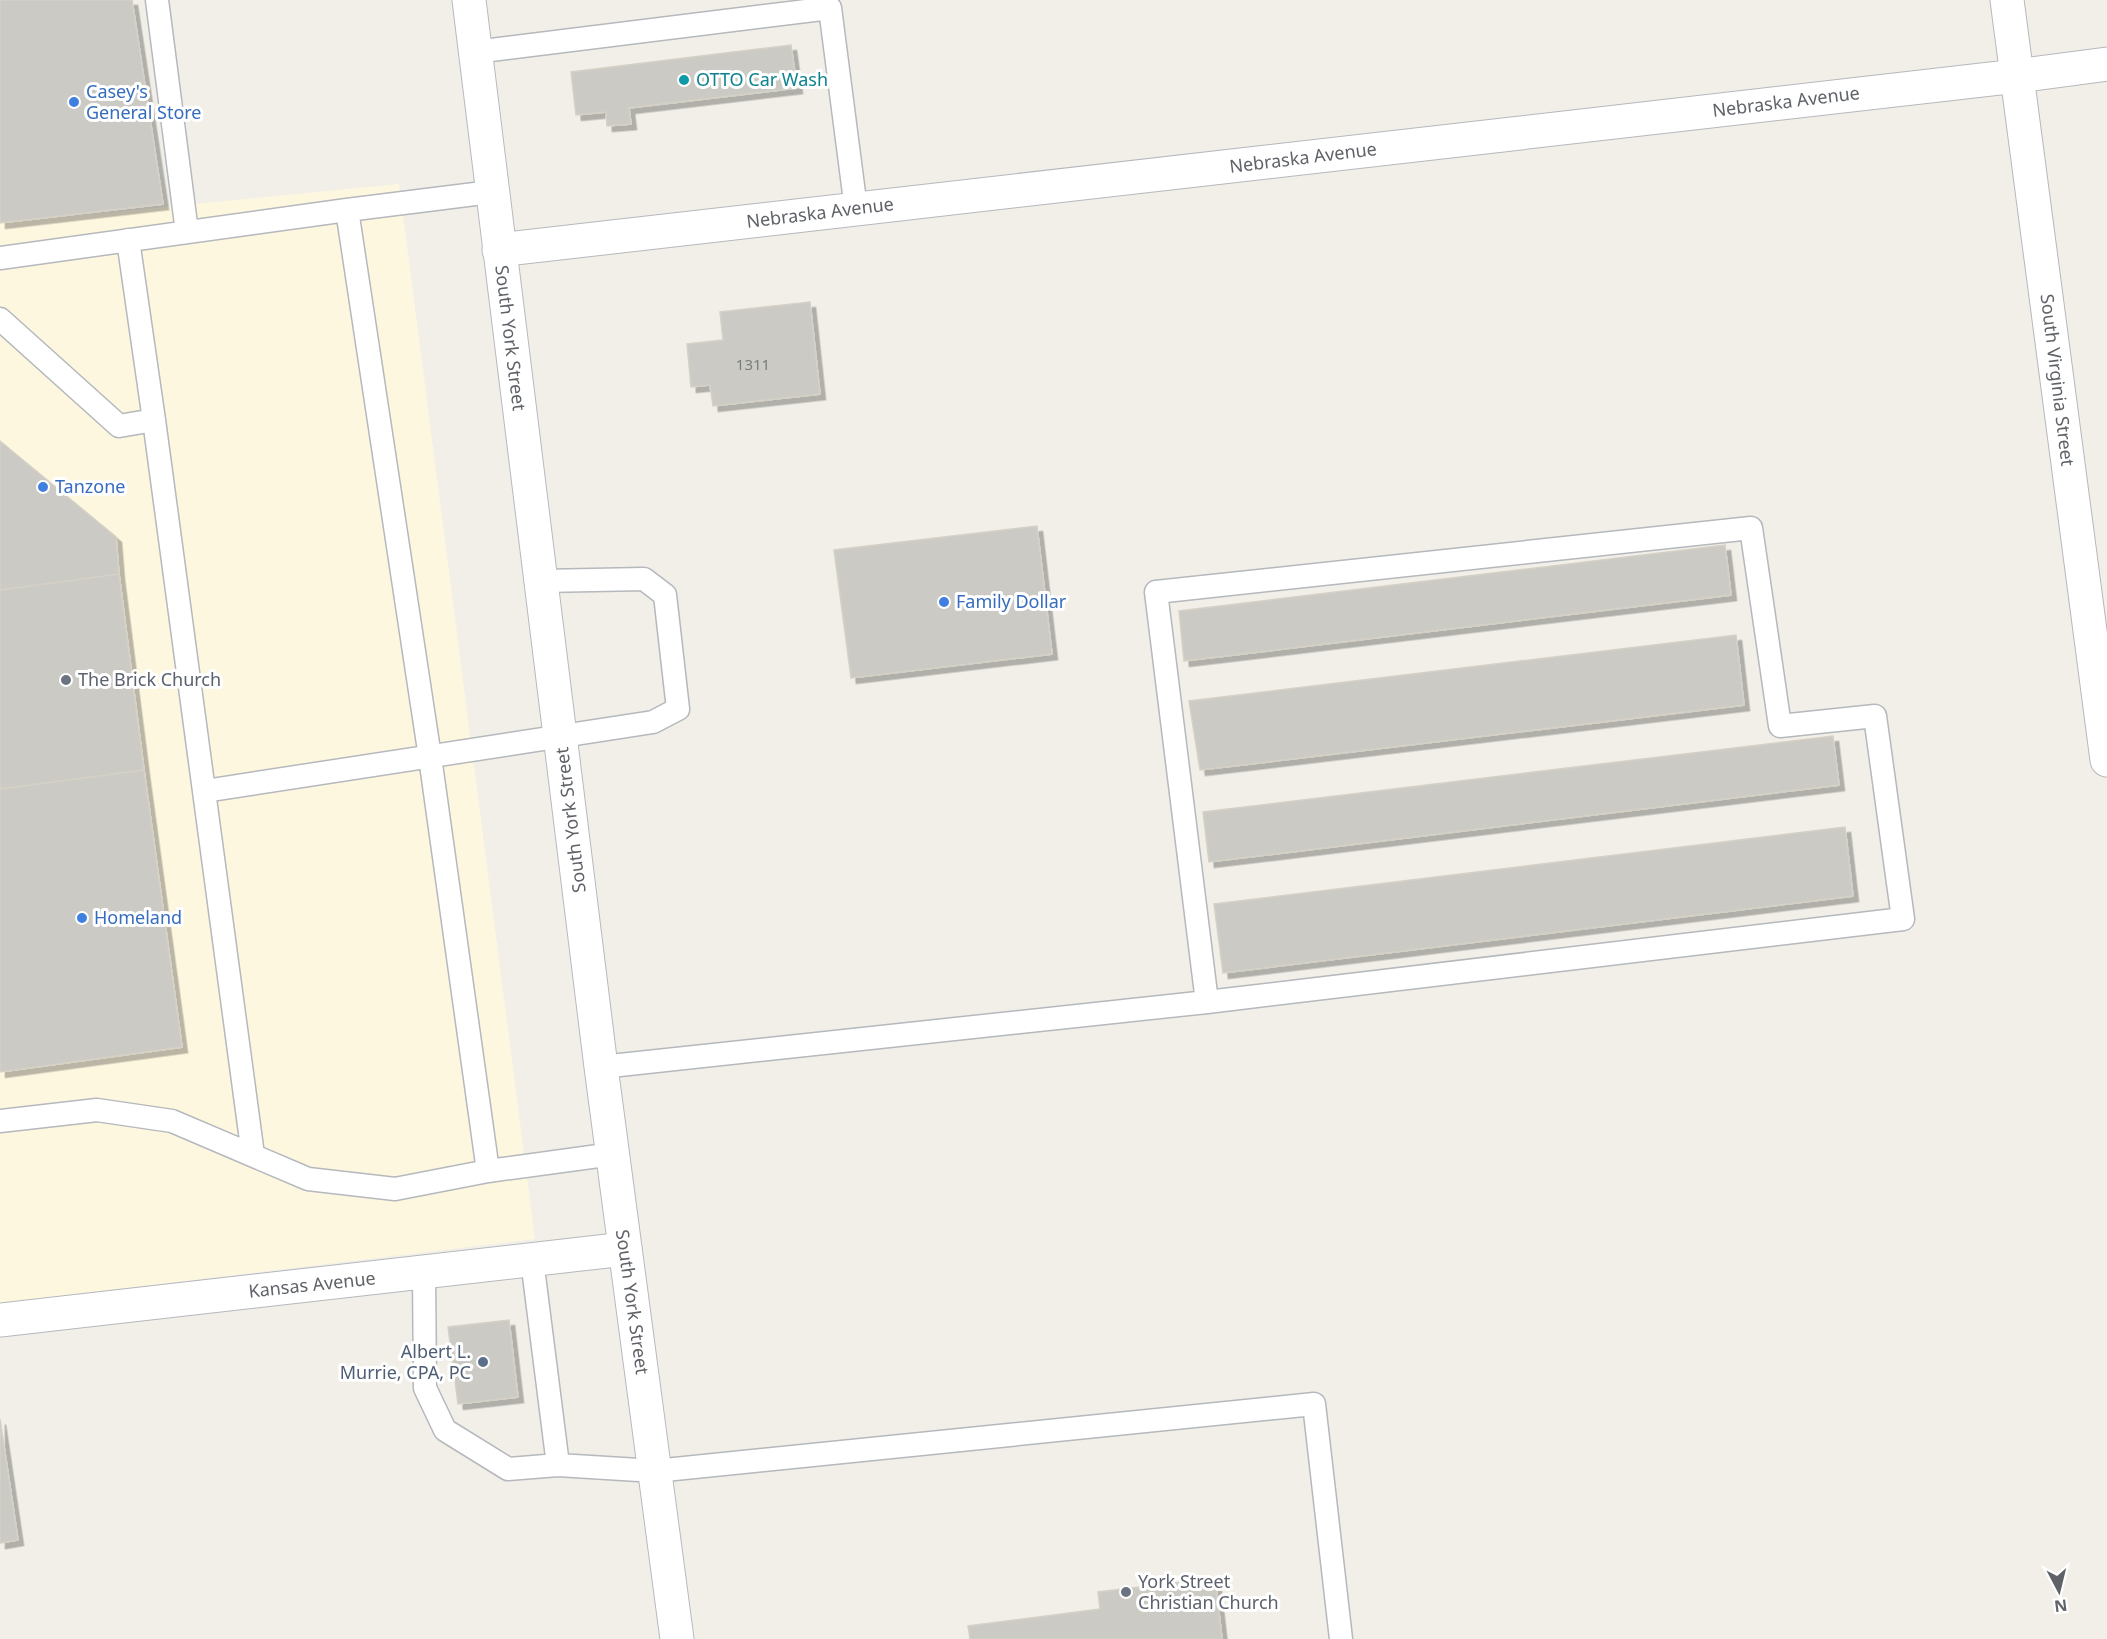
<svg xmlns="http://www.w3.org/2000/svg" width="2107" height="1639" viewBox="0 0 2107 1639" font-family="'Noto Sans',sans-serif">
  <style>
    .commercial { fill: #fef7e0 }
    .building { fill: #cccac5; stroke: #d6d1c6; stroke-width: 1.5; filter: url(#shadow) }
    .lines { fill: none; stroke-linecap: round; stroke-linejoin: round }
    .lane-casing { stroke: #b5b8bc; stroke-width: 25 }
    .street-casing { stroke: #b5b8bc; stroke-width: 35 }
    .secondary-casing { stroke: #b6babf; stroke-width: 35 }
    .lane { stroke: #fff; stroke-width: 22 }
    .street { stroke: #fff; stroke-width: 33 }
    .secondary { stroke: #fff; stroke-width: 33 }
    .culture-dot { fill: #0f9aa8; stroke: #fff; stroke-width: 2 }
    .shop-dot { fill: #3f7fe0; stroke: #fff; stroke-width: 2 }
    .worship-dot { fill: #6b7280; stroke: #fff; stroke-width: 2 }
    .service-dot { fill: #5c6f8a; stroke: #fff; stroke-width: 2 }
    .labels { text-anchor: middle; stroke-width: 6; stroke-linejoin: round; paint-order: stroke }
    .number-label { font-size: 15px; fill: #7a7d7f }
    .culture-label { font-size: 18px; fill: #0d838f; stroke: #fff; text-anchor: start }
    .shop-label { font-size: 18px; fill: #366cbe; stroke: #fff; text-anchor: start }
    .street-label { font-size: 18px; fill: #5f6368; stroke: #fff }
    .worship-label { font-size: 18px; fill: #5b616d; stroke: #fff; text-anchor: start }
    .service-label { font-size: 18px; fill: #4e5e75; stroke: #fff; text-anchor: end }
  </style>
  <defs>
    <filter id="shadow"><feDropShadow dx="5.5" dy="5.5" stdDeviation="0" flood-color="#0004"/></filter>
  </defs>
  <rect width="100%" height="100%" fill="#f1efe8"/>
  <path class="commercial" d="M 399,184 L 535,1239 L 0,1303 L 0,223 Z"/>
  <path class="building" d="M 0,0 L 132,0 L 163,204 L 0,223 Z
    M 791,45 L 797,88 L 629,108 L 631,124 L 607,126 L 606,112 L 576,115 L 571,72 Z
    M 810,302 L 820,394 L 713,406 L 710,385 L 691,387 L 687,344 L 723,340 L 720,312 Z
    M 0,441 L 116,537 L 119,574 L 0,590 Z
    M 1037,526 L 1052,654 L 851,678 L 834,550 Z
    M 1725,545 L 1731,595 L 1184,661 L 1179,611 Z
    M 119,574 L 144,770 L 0,789 L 0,590 Z
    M 1736,635 L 1744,705 L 1200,770 L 1189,701 Z
    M 1833,736 L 1839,785 L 1209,862 L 1203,812 Z
    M 144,770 L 182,1047 L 0,1072 L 0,789 Z
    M 1845,827 L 1853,896 L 1223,973 L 1214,904 Z
    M 509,1320 L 518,1397 L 458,1404 L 448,1327 Z
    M 0,1419 L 18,1540 L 0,1543 Z
    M 1215,1578 L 1222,1639 L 970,1639 L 968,1626 L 1100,1609 L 1098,1592 Z"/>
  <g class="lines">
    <g class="lane-casing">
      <path id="lane" d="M 157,0 L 187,232
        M 475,52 L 830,8 L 856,209
        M 347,210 L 430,757 L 488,1171
        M 0,258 L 347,210 L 491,192
        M 0,319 L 119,426 L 154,420 L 128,240
        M 154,420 L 253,1155
        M 205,791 L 653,722 L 678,709 L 665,595 L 644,579 L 542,581
        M 601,1067 L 1207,1002 L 1156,592 L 1751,528 L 1780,726 L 1875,716 L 1903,919 L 1207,1002
        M 0,1121 L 97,1110 L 172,1121 L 308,1179 L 395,1189 L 488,1171 L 613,1154
        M 532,1260 L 558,1465
        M 424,1272 L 425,1388 L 445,1430 L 508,1469 L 558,1465 L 655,1471 L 1314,1404 L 1341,1639"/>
    </g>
    <g class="street-casing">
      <path id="street" d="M 2007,0 L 2107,760
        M 499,250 L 2017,76 L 2107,64
        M 0,1320 L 625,1249"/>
    </g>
    <g class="secondary-casing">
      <path id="secondary" d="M 469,0 L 601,1067 L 677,1639"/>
    </g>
    <use href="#lane" class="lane"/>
    <use href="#street" class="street"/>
    <use href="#secondary" class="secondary"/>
  </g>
  <circle class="culture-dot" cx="684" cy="80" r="6"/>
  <g class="shop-dot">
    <circle cx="74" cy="102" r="6"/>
    <circle cx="43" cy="487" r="6"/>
    <circle cx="944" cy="602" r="6"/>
    <circle cx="82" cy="918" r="6"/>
  </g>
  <g class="worship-dot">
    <circle cx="66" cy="680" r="6"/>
    <circle cx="1126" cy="1592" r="6"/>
  </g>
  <circle class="service-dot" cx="483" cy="1362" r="6"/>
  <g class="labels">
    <g class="number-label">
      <text x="753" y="370">1311</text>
    </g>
    <g class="culture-label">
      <text x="696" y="86">OTTO Car Wash</text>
    </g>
    <g class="shop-label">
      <text x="86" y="98">Casey's<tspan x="86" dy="21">General Store</tspan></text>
      <text x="55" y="493">Tanzone</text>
      <text x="956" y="608">Family Dollar</text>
      <text x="94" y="924">Homeland</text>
    </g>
    <g class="street-label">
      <text transform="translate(1786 102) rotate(-7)" y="6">Nebraska Avenue</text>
      <text transform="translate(1303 158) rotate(-7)" y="6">Nebraska Avenue</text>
      <text transform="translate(820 213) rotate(-7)" y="6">Nebraska Avenue</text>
      <text transform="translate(510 338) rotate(83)" y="6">South York Street</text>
      <text transform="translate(2057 380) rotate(83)" y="6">South Virginia Street</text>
      <text transform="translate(571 820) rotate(-97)" y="6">South York Street</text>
      <text transform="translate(312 1285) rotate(-6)" y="6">Kansas Avenue</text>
      <text transform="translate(632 1302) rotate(82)" y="6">South York Street</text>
    </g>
    <g class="worship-label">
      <text x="78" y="686">The Brick Church</text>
      <text x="1138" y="1588">York Street<tspan x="1138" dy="21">Christian Church</tspan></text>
    </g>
    <g class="service-label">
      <text x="471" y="1358">Albert L.<tspan x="471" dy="21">Murrie, CPA, PC</tspan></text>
    </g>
  </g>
  <g transform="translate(2059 1591) rotate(173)" stroke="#ffffff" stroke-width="4.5" paint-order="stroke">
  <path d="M0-4.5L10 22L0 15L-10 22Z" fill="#5f6368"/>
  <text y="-9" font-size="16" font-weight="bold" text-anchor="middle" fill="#5f6368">N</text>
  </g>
</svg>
